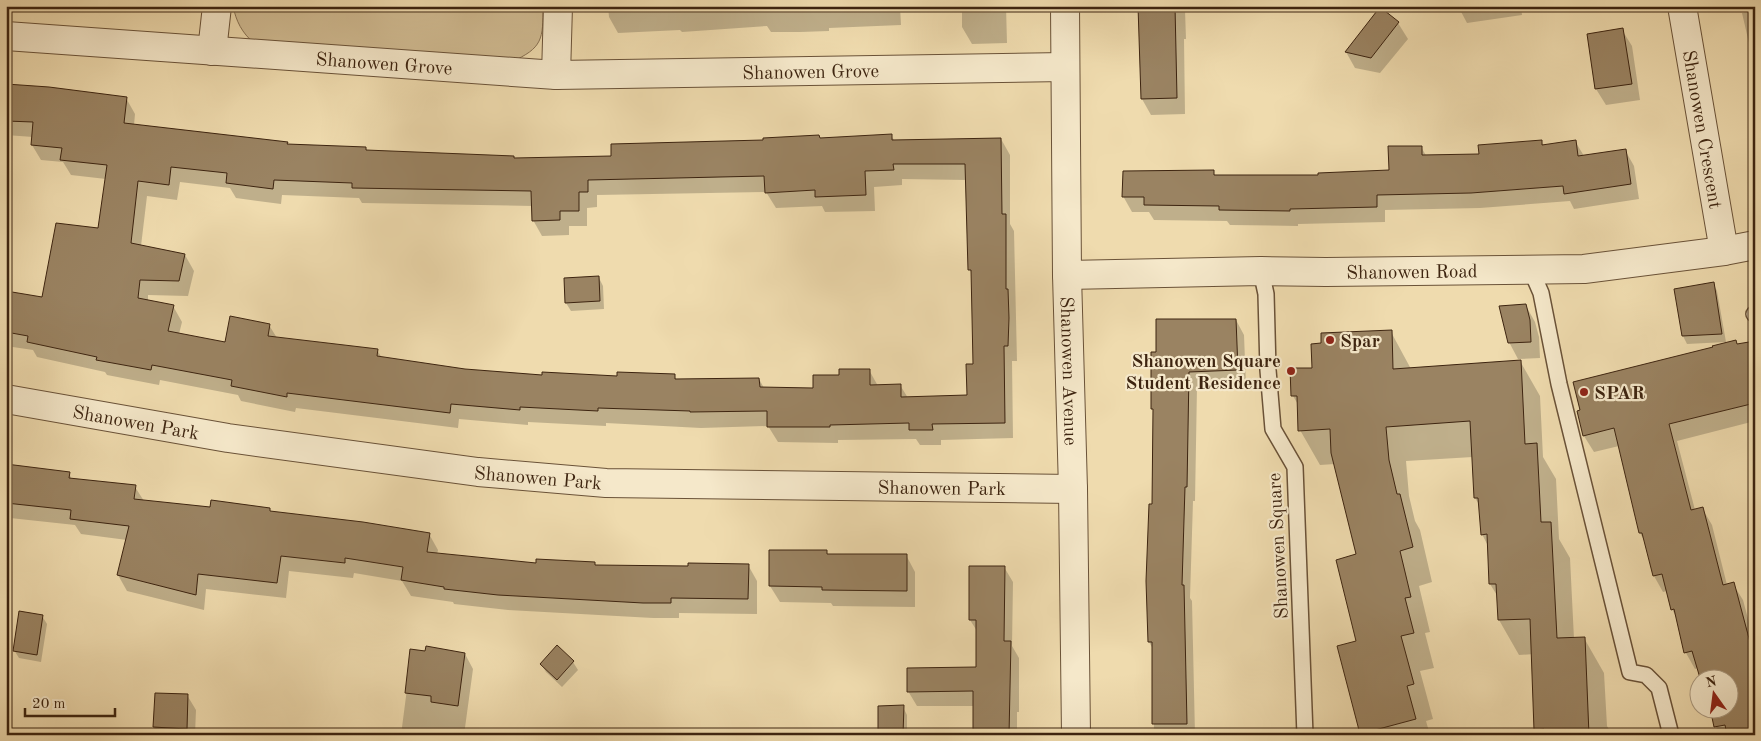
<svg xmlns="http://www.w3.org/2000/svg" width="1761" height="741" viewBox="0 0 1761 741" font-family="'Old Standard TT',serif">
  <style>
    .green { fill: #d1bc93; stroke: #877052 }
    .shadow { fill: #0003; fill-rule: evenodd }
    .building { fill: #9a8362; stroke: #3d2410; fill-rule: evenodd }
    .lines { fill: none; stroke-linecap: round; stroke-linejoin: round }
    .service-casing { stroke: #6a5238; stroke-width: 18 }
    .minor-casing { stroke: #6a5238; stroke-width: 30 }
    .service { stroke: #f5e8ca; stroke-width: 15 }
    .minor { stroke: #f5e8ca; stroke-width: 28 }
    .poi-dot { fill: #8f2418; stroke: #f5e8ca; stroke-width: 2 }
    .labels { text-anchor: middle; stroke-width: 4.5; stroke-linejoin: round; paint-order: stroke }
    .street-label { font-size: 19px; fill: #3d2410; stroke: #f5e8ca }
    .poi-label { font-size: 19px; font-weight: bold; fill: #3d2410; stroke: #f5e8ca; text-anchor: start }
  </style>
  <rect width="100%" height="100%" fill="#efdbae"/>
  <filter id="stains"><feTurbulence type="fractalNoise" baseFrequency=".004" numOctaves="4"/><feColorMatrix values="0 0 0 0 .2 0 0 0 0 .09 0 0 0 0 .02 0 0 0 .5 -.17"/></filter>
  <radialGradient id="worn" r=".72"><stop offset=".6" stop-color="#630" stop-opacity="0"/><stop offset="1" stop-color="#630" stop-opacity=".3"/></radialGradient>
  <path class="green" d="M 233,6 L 543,6 C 543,39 543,48 511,62 L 254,43 C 242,33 236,21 233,6 Z"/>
  <path class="shadow" d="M 608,6 L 900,6 L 901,25 L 829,28 L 829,31 L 800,32 L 771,32 L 767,26 L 682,32 L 680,30 L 618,33 L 609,17 Z
    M 962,6 L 1006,6 L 1007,43 L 972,44 L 962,27 Z
    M 1138,6 L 1201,6 L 1201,9 L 1185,10 L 1186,39 L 1184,39 L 1185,114 L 1151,115 L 1142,99 Z
    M 1458,6 L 1521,6 L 1522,15 L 1467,23 Z
    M 1380,8 L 1398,23 L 1408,39 L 1380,73 L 1355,68 L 1346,52 Z
    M 1755,10 L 1755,69 L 1742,13 Z
    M 1622,30 L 1632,46 L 1640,100 L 1606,105 L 1596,89 Z
    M 6,86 L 126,98 L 135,114 L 134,125 L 287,143 L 288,145 L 366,148 L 367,152 L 514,157 L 515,159 L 612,157 L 821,139 L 891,136 L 895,141 L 1001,139 L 1010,155 L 1010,224 L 1014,231 L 1017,361 L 1012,361 L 1013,438 L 941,440 L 941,445 L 920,445 L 916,439 L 838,440 L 838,443 L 778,442 L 768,426 L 701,428 L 606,423 L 606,426 L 528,422 L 528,425 L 459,419 L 458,428 L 296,408 L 295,412 L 241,401 L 238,395 L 160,380 L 159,385 L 107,375 L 105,372 L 37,357 L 33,350 L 6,346 L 6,293 L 43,298 L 100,230 L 106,179 L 71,175 L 63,162 L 41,160 L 32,145 L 33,137 L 6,135 ZM 902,179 L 967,180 L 969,269 L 973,275 L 974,365 L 968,396 L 908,398 L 900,385 L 878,386 L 869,370 L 840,376 L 814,389 L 764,388 L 759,379 L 677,380 L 674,376 L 543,376 L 465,370 L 382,358 L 377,350 L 277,338 L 269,325 L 226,343 L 179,334 L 182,322 L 173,306 L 148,301 L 148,295 L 188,296 L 194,271 L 185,255 L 141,246 L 147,196 L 177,200 L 180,182 L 230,188 L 236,198 L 281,204 L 282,195 L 359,198 L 362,203 L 533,206 L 533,220 L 542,236 L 569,235 L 569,226 L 587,226 L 587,208 L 597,207 L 597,195 L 766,192 L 776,208 L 822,206 L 825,212 L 875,211 L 874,187 L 902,185 Z
    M 1541,141 L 1544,146 L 1575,141 L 1584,156 L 1625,150 L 1634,166 L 1639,199 L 1574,209 L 1570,201 L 1480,208 L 1385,210 L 1385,222 L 1298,224 L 1298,226 L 1230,225 L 1227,221 L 1154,220 L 1149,212 L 1132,212 L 1123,196 L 1213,172 L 1216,177 L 1319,176 L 1390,171 L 1421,147 L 1427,157 L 1480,155 Z
    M 599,278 L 603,286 L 604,309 L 571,311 L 566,303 Z
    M 1713,283 L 1717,291 L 1726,342 L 1687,344 L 1683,336 Z
    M 1526,306 L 1535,322 L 1539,337 L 1540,358 L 1518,359 L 1509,342 Z
    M 1236,320 L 1244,335 L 1246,385 L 1197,387 L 1195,501 L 1193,501 L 1190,598 L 1192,601 L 1195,735 L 1154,735 L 1153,649 L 1149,642 L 1148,581 L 1154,505 L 1154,411 L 1153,408 Z
    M 1391,332 L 1411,369 L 1520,361 L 1540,396 L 1543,457 L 1556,479 L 1559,539 L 1570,558 L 1574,639 L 1584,638 L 1604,673 L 1607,726 L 1612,735 L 1538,735 L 1535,654 L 1519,655 L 1499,620 L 1498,597 L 1490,584 L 1488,546 L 1482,534 L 1480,506 L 1475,498 L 1473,457 L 1406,461 L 1409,496 L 1415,521 L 1420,530 L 1432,582 L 1419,586 L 1430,632 L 1425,633 L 1434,668 L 1420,671 L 1433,719 L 1426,721 L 1430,735 L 1362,735 L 1361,733 L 1358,642 L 1357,555 L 1335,464 L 1320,465 L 1300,430 L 1299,406 L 1293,396 L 1314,369 Z
    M 1755,342 L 1755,421 L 1677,441 L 1695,510 L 1702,508 L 1712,525 L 1727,585 L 1733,584 L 1743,600 L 1755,645 L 1755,735 L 1720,735 L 1716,727 L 1711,708 L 1728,708 L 1728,678 L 1701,678 L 1698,668 L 1695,669 L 1686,653 L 1677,619 L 1672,609 L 1667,591 L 1663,592 L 1654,576 L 1645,542 L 1640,533 L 1619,446 L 1594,452 L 1584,436 L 1578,412 L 1737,345 Z
    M 6,464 L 69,473 L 72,480 L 135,487 L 144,501 L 211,509 L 269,509 L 271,513 L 429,534 L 438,550 L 437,555 L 537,565 L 595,564 L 596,566 L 689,567 L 748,565 L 757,581 L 757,614 L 679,613 L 679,618 L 653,618 L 508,610 L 454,604 L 453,602 L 411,596 L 402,581 L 354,573 L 353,578 L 289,571 L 286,598 L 206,589 L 204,610 L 127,591 L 118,575 L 127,540 L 81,534 L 75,525 L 10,518 L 6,513 Z
    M 826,551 L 828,555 L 906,555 L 915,572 L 915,607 L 833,606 L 831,603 L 780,602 L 770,586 Z
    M 1004,567 L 1013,582 L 1012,646 L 1019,658 L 1019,712 L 1017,712 L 1017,735 L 974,735 L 974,706 L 917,706 L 908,691 L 977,669 L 977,631 L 970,620 Z
    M 42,616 L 47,624 L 41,662 L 19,658 L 14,650 Z
    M 557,647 L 573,662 L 578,670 L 562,687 L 546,672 L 541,664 Z
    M 412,650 L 465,654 L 473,669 L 464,735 L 401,735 Z
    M 156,695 L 187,695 L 196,710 L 195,735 L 154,735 Z
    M 903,707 L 907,715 L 907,735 L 879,735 Z"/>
  <path class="building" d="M 1138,6 L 1175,6 L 1177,98 L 1141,99 Z
    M 1380,7 L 1399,22 L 1371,58 L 1345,52 Z
    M 1623,28 L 1632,84 L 1595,89 L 1587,34 Z
    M 6,84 L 49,87 L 127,97 L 124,123 L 288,142 L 287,144 L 366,147 L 366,150 L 514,156 L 514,158 L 611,156 L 611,144 L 763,140 L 763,138 L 819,135 L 820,138 L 892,134 L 892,140 L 1001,138 L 1002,214 L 1006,214 L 1006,289 L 1008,289 L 1009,318 L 1008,346 L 1004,346 L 1005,423 L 932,424 L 933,430 L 909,430 L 909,423 L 830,425 L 830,427 L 767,427 L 767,411 L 690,412 L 690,411 L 598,408 L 598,411 L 520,407 L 520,410 L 451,404 L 450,413 L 287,393 L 287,397 L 231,386 L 232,380 L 152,365 L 151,370 L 96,360 L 97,357 L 27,342 L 28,336 L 6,332 L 6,291 L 42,297 L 56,223 L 98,228 L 107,165 L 60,160 L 62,148 L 31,145 L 33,122 L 6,121 ZM 893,164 L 965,164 L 968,270 L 971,270 L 973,364 L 966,364 L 967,395 L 901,397 L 901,384 L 870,385 L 870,369 L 839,369 L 839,375 L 813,375 L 813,388 L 760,387 L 759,378 L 675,379 L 675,374 L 617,372 L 617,376 L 542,372 L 542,375 L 465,369 L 377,356 L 378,349 L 268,336 L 270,324 L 230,316 L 225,342 L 168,331 L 174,305 L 138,298 L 140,280 L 179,281 L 185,254 L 131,243 L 138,181 L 169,185 L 171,167 L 227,173 L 226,183 L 273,189 L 274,180 L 352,183 L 352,188 L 531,191 L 532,221 L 560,220 L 560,211 L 579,211 L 579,192 L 588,192 L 588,180 L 764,176 L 765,193 L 815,190 L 815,197 L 866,195 L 865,171 L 894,170 Z
    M 1542,140 L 1542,145 L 1576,140 L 1578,156 L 1626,149 L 1631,184 L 1564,194 L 1563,186 L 1471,193 L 1377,195 L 1377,207 L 1290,209 L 1290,211 L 1219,210 L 1219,206 L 1144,205 L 1144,197 L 1122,197 L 1123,171 L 1214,170 L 1214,175 L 1318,175 L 1318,173 L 1389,170 L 1388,146 L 1422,146 L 1422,155 L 1479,154 L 1478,145 Z
    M 599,276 L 600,301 L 565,303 L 564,278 Z
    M 1714,282 L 1722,334 L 1682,336 L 1674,289 Z
    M 1526,304 L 1530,320 L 1531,342 L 1508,343 L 1499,306 Z
    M 1156,319 L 1236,319 L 1238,370 L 1189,372 L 1187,487 L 1185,487 L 1182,585 L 1184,585 L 1187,724 L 1152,724 L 1152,642 L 1148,642 L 1146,581 L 1149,504 L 1152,504 L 1153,409 L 1151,409 L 1151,352 L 1156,352 Z
    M 1392,330 L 1393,369 L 1521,360 L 1525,444 L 1537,443 L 1541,522 L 1551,522 L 1557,638 L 1585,637 L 1589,735 L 1544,735 L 1544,729 L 1534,730 L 1530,619 L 1498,620 L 1496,584 L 1489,584 L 1487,534 L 1481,535 L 1478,498 L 1474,498 L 1470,421 L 1386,427 L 1389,460 L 1397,494 L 1400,494 L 1413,547 L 1400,551 L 1411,597 L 1405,598 L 1414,633 L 1401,636 L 1414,684 L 1407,686 L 1416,719 L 1360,734 L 1337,646 L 1356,641 L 1336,560 L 1356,554 L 1331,453 L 1330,429 L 1298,431 L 1297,396 L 1291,396 L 1290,368 L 1312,368 L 1311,344 L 1321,343 L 1321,333 Z
    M 1736,340 L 1737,344 L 1755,341 L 1755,403 L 1669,424 L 1691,510 L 1703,507 L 1723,585 L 1734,582 L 1755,661 L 1755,735 L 1727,735 L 1725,725 L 1714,727 L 1710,708 L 1728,708 L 1728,678 L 1700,678 L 1692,651 L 1684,653 L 1674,609 L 1671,610 L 1662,574 L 1653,576 L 1642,533 L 1639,533 L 1614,428 L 1583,436 L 1577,411 L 1580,410 L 1573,382 L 1713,347 L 1712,346 Z
    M 6,464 L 70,472 L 69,478 L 136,485 L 134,499 L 210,507 L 211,500 L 270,508 L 270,511 L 363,522 L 430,533 L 427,552 L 536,563 L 536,559 L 595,562 L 595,565 L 688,566 L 688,563 L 749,564 L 748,599 L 671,598 L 671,603 L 643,603 L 498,595 L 444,589 L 444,587 L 401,580 L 403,567 L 345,558 L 345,563 L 281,556 L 277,583 L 198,574 L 196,595 L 117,575 L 129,526 L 70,519 L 71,510 L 6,503 Z
    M 769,550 L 827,550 L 827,554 L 907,554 L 907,591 L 822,590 L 822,587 L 769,586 Z
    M 969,566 L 1005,566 L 1004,641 L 1011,641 L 1009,735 L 973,735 L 973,691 L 907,692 L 907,668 L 976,667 L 976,620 L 969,620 Z
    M 19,611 L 43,615 L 37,655 L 13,651 Z
    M 557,645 L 574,661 L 557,680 L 540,664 Z
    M 426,646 L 465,653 L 458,706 L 431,702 L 431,696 L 405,693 L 410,649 L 425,651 Z
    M 155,693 L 188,694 L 187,729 L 153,727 Z
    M 904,705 L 903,735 L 878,735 L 878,706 Z"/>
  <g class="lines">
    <g class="service-casing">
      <path id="service" d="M 1531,270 L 1541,293 L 1559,384 L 1630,672 L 1646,675 L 1659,688 L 1671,735
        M 1261,271 L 1266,294 L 1268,370 L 1273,429 L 1295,467 L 1305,735
        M 1754,314 L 1755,314"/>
    </g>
    <g class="minor-casing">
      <g id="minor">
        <path id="s1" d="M 1065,6 L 1067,275 L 1073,489 L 1076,735"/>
        <path id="s2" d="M 1682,6 L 1724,251"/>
        <path id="s3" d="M 6,36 L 556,75 L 1065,67"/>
        <path d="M 212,51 L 217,6"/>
        <path d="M 556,75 L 558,6"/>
        <path id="s4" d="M 1067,275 L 1261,271 L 1326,272 L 1584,269 L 1724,251 L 1755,245"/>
        <path id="s5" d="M 6,399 L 228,438 L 478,472 L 606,483 L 1073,489"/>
      </g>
    </g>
    <use href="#service" class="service"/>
    <use href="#minor" class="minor"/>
  </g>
  <g class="poi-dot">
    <circle cx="1330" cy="340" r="5"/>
    <circle cx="1291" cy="371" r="5"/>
    <circle cx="1584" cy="392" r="5"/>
  </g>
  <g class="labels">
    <g class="street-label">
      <text dy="7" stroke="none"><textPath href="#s3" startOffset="379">Shanowen Grove</textPath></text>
      <text dy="7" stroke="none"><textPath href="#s3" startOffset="806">Shanowen Grove</textPath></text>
      <text dy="7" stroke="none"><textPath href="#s2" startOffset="125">Shanowen Crescent</textPath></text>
      <text dy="7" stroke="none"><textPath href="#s4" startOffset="345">Shanowen Road</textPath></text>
      <text dy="7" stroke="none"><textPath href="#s1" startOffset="365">Shanowen Avenue</textPath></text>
      <text dy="7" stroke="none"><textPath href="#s5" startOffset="132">Shanowen Park</textPath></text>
      <text dy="7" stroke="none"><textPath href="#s5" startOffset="538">Shanowen Park</textPath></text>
      <text dy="7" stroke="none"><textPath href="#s5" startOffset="942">Shanowen Park</textPath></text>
      <text transform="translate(1277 546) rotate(-93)" y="7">Shanowen Square</text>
    </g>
    <g class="poi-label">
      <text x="1340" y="347">Spar</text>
      <text x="1281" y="367" text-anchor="end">Shanowen Square<tspan x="1281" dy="22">Student Residence</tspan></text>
      <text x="1594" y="399">SPAR</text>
    </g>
  </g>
  <rect width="1761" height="741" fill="none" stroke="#efdbae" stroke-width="25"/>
  <rect x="8" y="8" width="1746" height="726" fill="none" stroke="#3d2410" stroke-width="2.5"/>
  <rect x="12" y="12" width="1736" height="716" fill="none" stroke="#3d2410"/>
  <g transform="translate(1714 694) rotate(346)"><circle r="24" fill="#f5e8ca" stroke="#ab9a80"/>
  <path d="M0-4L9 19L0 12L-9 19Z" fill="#8f2418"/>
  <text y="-8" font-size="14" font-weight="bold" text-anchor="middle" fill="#3d2410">N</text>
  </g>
  <path d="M25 708v8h90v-8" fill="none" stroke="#3d2410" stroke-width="2.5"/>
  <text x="32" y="708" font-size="15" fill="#3d2410" stroke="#f5e8ca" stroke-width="4" paint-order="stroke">20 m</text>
  <rect width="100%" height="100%" filter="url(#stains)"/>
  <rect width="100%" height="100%" fill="url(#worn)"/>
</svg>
